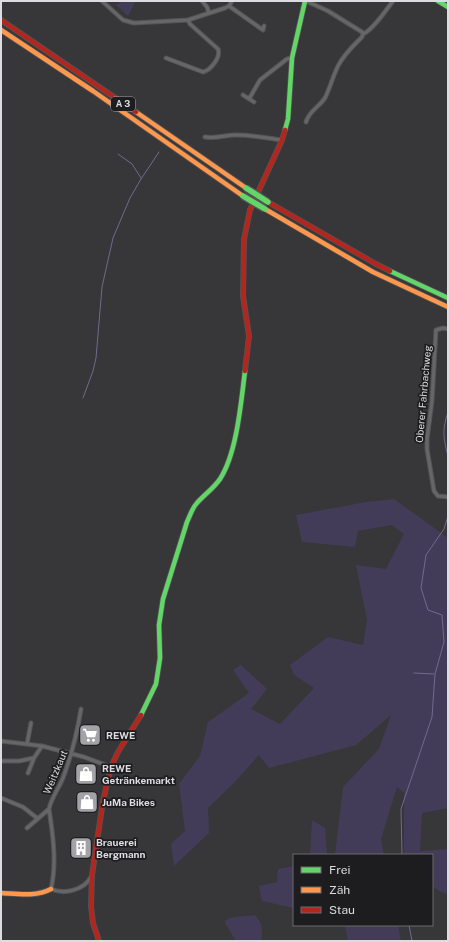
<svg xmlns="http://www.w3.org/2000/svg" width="449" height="942" viewBox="0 0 449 942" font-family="'Public Sans',sans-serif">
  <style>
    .green { fill: #433c59 }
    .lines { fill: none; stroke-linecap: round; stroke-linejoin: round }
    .stream { stroke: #726a8d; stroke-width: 1 }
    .street-casing { stroke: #545456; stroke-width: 5 }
    .fast-casing { stroke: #545456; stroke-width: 6 }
    .slow-casing { stroke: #545456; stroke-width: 6 }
    .jam-casing { stroke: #545456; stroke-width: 6 }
    .street { stroke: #666668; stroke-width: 3 }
    .fast { stroke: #63d668; stroke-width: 4.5 }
    .slow { stroke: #ff974d; stroke-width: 4.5 }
    .jam { stroke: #b3261e; stroke-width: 4.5 }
    .fast-bridge-casing { stroke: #545456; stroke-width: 8; stroke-linecap: butt }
    .fast-bridge { stroke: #63d668; stroke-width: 5.5 }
    .labels { text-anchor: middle; stroke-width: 3.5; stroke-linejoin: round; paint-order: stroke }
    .shield { fill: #1d1d1f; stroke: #a3a3a6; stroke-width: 1 }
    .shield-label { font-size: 9px; font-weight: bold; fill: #dddce0 }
    .street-label { font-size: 10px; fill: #dddce0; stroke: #1d1d1f }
    .poi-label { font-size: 10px; font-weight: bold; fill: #dddce0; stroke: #1d1d1f; text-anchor: start }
  </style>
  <rect width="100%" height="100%" fill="#373639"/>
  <path class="green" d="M 123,1 L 136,1 L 128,16 L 116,5 Z
    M 394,499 L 448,538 L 448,808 L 422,813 L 420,851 L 448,849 L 448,894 L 439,891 L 432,886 L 432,855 L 404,855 L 404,793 L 397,787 L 381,839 L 384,855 L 335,855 L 343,787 L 379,749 L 391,715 L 356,745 L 269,768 L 259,755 L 234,783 L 208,808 L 209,833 L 174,866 L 171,844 L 185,831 L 179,784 L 200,756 L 208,722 L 249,693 L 233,670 L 241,665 L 267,689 L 251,709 L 280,724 L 314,688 L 294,675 L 290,665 L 328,637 L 363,645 L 367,620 L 356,565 L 386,569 L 404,534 L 392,525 L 358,531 L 355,547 L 302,542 L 296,515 L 366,502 Z
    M 312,820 L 325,828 L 327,855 L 310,855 Z
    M 294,866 L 294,908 L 262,901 L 259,886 L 277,882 L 278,869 Z
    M 255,915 C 263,924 263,930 261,941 L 236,941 L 225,923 L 226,920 C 235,915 244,917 255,915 Z
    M 345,925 L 398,925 L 401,941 L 348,941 Z"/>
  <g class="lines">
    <path class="stream" d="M 118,154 L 132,164 L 141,178
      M 83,398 L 93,371 L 96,358 L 102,287 L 113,238 L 130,198 L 141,179 L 159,152
      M 448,412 C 442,430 443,437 448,456
      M 414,673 L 434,674
      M 402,855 L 401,809 L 432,717 L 435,674 L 444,642 L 442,615 L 428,610 L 421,588 L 426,555 L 444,529 L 448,516
      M 409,925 L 412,941"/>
    <g class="street-casing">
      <path id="street" d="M 102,1 L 123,20 L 134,23 L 188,20 L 225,8 L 229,6 L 232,1
        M 202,1 L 207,7 L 209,13
        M 306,1 L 328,11 L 362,32 L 363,34
        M 229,6 L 263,30 L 264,26
        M 166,58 L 203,72 C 211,70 221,57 218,49 L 190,24 L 188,20
        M 243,95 L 254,102
        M 249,99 L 260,80 L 287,59 L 292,58
        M 306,122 C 309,111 319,107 325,98 C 330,88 333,76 338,66 C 344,54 353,46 362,37 L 363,34 C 373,30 386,10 393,1
        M 205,137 C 216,139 225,135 236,135 C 251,135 267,138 282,140
        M 448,329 L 443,328 L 436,330 L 432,401 L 427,439 L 427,449 L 434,491 L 438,496 L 448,497
        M 81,709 C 77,734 72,754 63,778 C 59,788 51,798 49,809 C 53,835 57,863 51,889 C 64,895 84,890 91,877
        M 1,741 L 42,746 L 84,757 L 111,767
        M 27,744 L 31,723
        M 1,761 L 19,761 L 34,758 L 42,746
        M 28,773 L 34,758
        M 1,798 L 23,807 L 37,818
        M 27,828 L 49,809"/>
    </g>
    <g class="fast-casing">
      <path id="fast" d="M 438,1 L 448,7
        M 285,130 L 288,119 L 292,58 L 305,1
        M 390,271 L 448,298
        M 141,715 L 156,684 L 160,658 L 159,625 L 163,599 L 187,522 C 190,516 192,508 197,503 C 204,495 214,488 220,479 C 237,453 241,402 245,371"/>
    </g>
    <g class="slow-casing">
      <path id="slow" d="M 1,30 L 93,91 L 243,196
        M 136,112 L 246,188
        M 265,209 L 373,272 L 448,307
        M 1,893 C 18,894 36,897 51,889"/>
    </g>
    <g class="jam-casing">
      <path id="jam" d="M 1,20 L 136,112
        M 268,202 L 376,264 L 390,271
        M 245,371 L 249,336 L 243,296 L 244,239 L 250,210 L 282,140 L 285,130
        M 99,941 L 93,923 L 91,906 L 92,875 L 103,801 L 111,767 L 118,752 L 141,715"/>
    </g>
    <use href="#street" class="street"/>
    <use href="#fast" class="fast"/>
    <use href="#slow" class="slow"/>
    <use href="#jam" class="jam"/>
    <g class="fast-bridge-casing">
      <path id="fast-bridge" d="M 246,188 L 268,202
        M 243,196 L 265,209"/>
    </g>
    <use href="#fast-bridge" class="fast-bridge"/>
  </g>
  <defs>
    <g id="supermarket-square" transform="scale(1.15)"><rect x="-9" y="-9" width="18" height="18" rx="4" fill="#a3a2a6" stroke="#1d1d1f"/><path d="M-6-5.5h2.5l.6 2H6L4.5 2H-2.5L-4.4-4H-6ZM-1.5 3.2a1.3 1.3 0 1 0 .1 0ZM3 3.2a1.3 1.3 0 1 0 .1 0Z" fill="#fff"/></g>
    <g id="shop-square" transform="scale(1.15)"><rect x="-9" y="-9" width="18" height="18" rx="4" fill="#a3a2a6" stroke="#1d1d1f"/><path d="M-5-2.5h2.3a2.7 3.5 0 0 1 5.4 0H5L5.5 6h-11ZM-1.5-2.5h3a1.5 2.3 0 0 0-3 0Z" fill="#fff"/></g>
    <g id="building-square" transform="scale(1.15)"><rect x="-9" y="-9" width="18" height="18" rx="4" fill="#a3a2a6" stroke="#1d1d1f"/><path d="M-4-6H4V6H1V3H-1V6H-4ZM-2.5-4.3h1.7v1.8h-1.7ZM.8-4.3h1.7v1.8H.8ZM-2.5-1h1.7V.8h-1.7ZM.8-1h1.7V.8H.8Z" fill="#fff"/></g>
  </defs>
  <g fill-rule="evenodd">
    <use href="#supermarket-square" x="90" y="735"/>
    <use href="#shop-square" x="86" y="774"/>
    <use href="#shop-square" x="87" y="802"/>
    <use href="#building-square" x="81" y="848"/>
  </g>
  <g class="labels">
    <rect class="shield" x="111" y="97" width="24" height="14" rx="3"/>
    <g class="shield-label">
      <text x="123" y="107">A 3</text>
    </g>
    <g class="street-label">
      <text transform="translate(423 394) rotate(-85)" y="4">Oberer Fahrbachweg</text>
      <text transform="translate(55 772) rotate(-67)" y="4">Weitzkaut</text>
    </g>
    <g class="poi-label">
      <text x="106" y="739">REWE</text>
      <text x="102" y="772">REWE<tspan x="102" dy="12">Getränkemarkt</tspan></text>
      <text x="102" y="806">JuMa Bikes</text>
      <text x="96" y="846">Brauerei<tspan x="96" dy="12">Bergmann</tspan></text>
    </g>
  </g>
  <rect width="449" height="942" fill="none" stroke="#dddce0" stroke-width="4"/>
  <rect x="293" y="854" width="140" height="72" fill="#1d1d1f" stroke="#6a696c"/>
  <rect x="301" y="867" width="20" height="6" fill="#63d668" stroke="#6a696c"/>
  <text x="329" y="874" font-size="12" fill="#dddce0">Frei</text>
  <rect x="301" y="887" width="20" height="6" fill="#ff974d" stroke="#6a696c"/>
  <text x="329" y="894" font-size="12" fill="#dddce0">Zäh</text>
  <rect x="301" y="907" width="20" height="6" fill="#b3261e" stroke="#6a696c"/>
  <text x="329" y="914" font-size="12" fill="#dddce0">Stau</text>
</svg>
